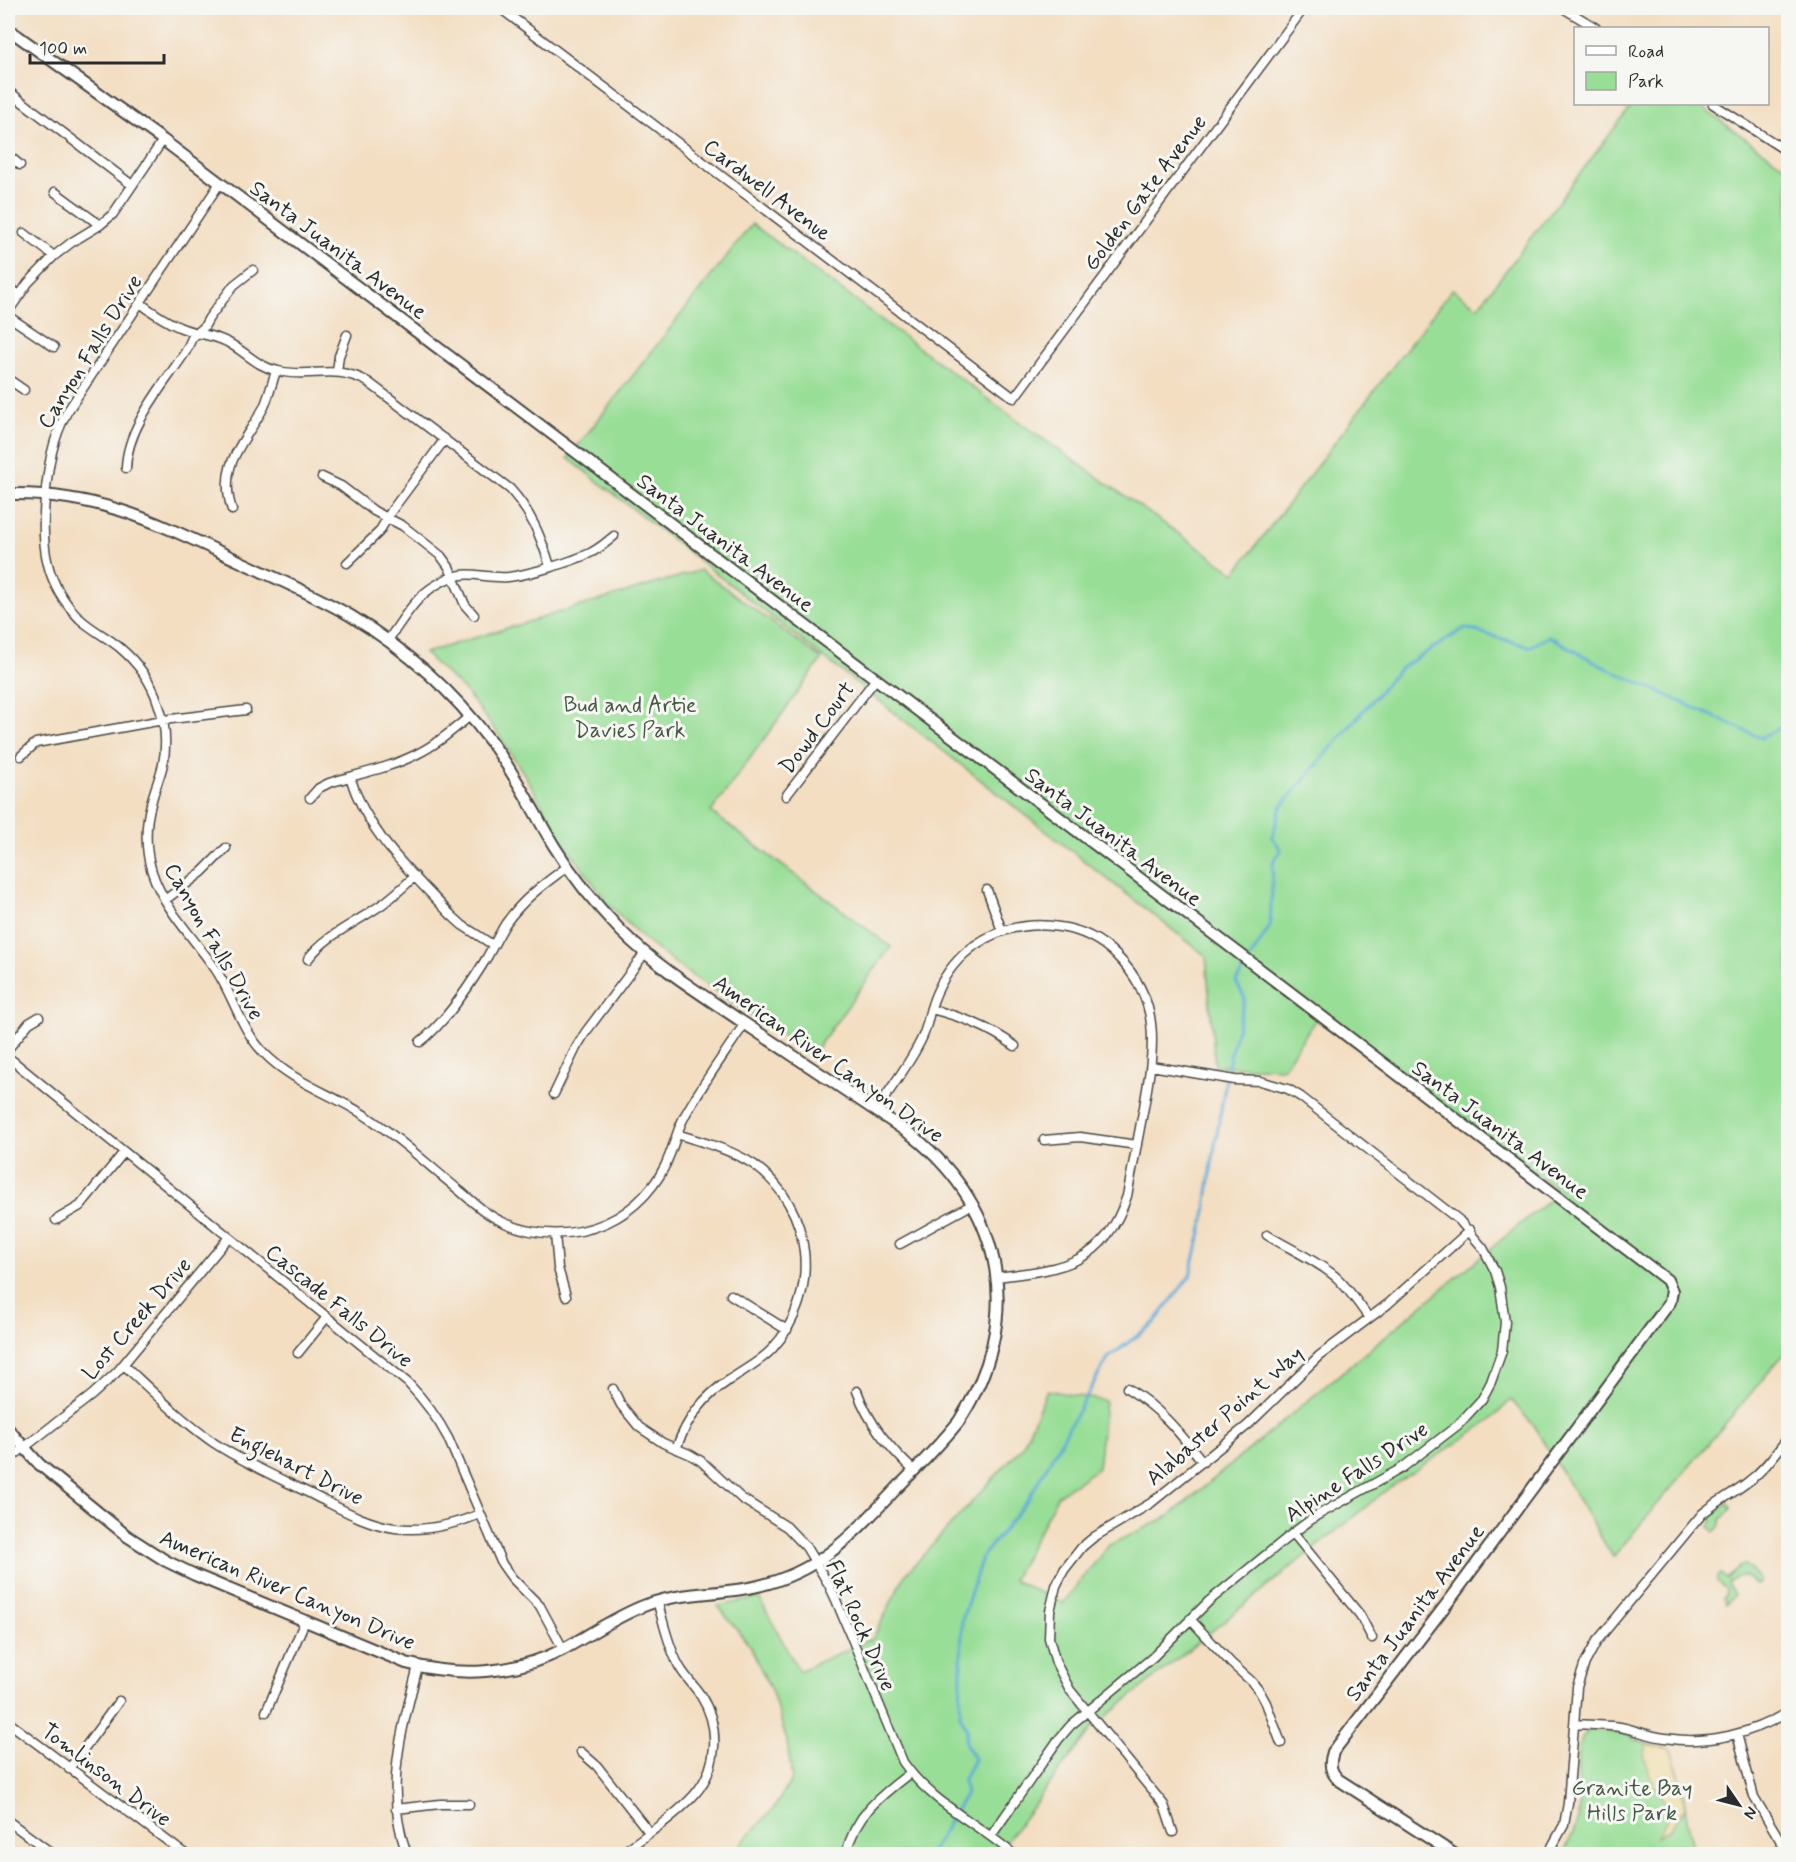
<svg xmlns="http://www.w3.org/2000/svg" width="1796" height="1862" viewBox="0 0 1796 1862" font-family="Mynerve,sans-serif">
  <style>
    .green { fill: #99de97; stroke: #628461; stroke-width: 1.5 }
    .sand { fill: #eeda9e; stroke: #8c8264; stroke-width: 1.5 }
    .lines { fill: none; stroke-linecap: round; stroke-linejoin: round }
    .stream { stroke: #5fabd8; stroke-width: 3 }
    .minor-casing { stroke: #494642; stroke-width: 11 }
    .tertiary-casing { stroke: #494642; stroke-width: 14 }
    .minor { stroke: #fff; stroke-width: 8 }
    .tertiary { stroke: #fff; stroke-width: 10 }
    .labels { text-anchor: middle; stroke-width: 6; stroke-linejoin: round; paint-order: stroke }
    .street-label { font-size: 22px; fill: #2b2b2b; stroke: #f6f6f2 }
    .park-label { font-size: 22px; fill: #465846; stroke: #f6f6f2 }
  </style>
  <rect width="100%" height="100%" fill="#f6f6f2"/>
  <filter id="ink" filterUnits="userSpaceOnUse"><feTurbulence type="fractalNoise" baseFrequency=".0167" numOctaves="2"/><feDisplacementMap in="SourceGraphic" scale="12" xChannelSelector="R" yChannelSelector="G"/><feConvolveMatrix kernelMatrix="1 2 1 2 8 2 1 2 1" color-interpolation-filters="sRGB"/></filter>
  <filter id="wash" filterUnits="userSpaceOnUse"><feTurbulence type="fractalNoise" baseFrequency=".008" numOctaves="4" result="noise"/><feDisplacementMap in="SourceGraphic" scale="24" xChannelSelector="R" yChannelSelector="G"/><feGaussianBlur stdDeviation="1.35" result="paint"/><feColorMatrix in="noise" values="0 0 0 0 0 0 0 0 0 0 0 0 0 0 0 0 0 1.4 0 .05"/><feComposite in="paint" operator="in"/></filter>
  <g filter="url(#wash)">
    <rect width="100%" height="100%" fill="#f3dec2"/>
    <path class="green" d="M 1633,104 L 1697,104 L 1788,169 L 1788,1349 L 1613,1557 L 1533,1425 L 1511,1400 L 1491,1420 L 1389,1488 L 1093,1727 L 998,1852 L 994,1851 L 994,1854 L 728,1854 L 739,1846 L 774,1808 L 792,1779 L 787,1741 L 772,1692 L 749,1645 L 718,1606 L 759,1598 L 799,1671 L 873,1638 L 905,1575 L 1022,1447 L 1047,1390 L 1105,1401 L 1098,1468 L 1058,1495 L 1013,1580 L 1063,1603 L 1109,1545 L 1169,1516 L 1560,1191 L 1316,1019 L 1283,1068 L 1215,1066 L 1206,956 L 568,458 L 752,224 L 1026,427 L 1235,573 L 1452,289 L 1478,307 Z
      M 701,570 L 822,659 L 711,812 L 891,947 L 812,1055 L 688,973 L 648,943 L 610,906 L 559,836 L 531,785 L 497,732 L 464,690 L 424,653 Z
      M 1728,1503 L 1731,1507 L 1730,1511 L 1721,1519 L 1719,1527 L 1714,1532 L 1710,1527 L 1713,1520 L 1711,1517 Z
      M 1745,1565 L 1759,1578 L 1760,1582 L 1757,1585 L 1753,1584 C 1748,1573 1735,1575 1728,1583 L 1734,1595 L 1726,1604 L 1723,1598 L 1726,1593 L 1726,1589 L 1716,1581 L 1718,1575 L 1721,1574 L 1726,1579 L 1740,1566 Z
      M 1591,1730 L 1629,1734 L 1634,1739 L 1646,1744 L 1671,1749 L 1683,1791 L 1689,1833 L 1693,1847 L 1694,1854 L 1563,1854 C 1570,1840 1580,1821 1580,1805 C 1581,1786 1569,1738 1591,1730 Z"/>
    <path class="sand" d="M 1647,1744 L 1671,1749 L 1679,1775 L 1685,1808 L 1670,1829 L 1657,1837 L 1666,1821 L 1665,1803 L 1648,1772 L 1646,1762 L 1644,1758 Z"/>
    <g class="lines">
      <path class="stream" d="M 930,1854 L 966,1793 L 963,1781 L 974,1759 L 965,1742 L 967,1730 L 960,1715 L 962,1620 L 982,1557 L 1029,1498 L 1108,1358 L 1154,1323 L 1190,1276 L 1205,1216 L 1212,1163 L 1230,1056 L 1245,999 L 1236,982 L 1270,926 L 1273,862 L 1281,850 L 1272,837 L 1281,807 L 1398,670 L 1465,628 L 1530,647 L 1549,636 L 1602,666 L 1761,738 L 1788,723"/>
    </g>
  </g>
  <g filter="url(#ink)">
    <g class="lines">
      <g class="minor-casing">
        <path id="minor" d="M 500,8 L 1014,398 L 1304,8
          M 1563,8 L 1596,28
          M 8,91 L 132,185
          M 1713,104 L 1788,152
          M 8,155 L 20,165
          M 220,183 L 67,412 C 52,440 48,467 45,498 C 41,545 44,583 80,619 C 92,630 107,637 119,647 C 137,662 151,681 158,703 C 165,722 167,744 163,764 C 160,778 154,790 151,804 C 145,825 145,850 152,872 C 164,909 194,938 216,970 C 234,997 240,1028 264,1053 C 293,1083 335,1095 369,1118 C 401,1139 430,1167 460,1191 C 474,1203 488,1216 505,1223 C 537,1237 574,1237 606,1223 C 635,1210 659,1185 670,1154 C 676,1139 679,1124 688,1110 C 705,1080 726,1052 745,1023
          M 55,192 L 100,225
          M 24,233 L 54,256
          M 8,286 L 19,295
          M 140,303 C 152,312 165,321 179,327 C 194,334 212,334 227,342 C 245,351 257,367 278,371 C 312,379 333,363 368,382 L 510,489 C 531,512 541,537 550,566
          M 8,312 L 28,283 L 54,256 L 72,242 L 100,225 L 113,214 L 163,140
          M 8,316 L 54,347
          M 337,371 L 339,356 L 347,335
          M 8,379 L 24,390
          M 126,468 C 127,426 164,385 186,351 L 192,338 L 204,327 L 209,318 L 234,285 L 253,270
          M 322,477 L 341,486 L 374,511 L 403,526 L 441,556 L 449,567 L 465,605 L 474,615
          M 232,510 C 217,464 244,444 264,407 C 269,396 272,383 276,371
          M 347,563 L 379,532 L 392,510 L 445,439
          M 388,640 C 402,621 415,597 436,585 C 465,566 479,579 508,577 C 527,575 575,561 592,552 C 600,548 607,542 614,536
          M 21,756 L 36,743 L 163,720 L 246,710
          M 350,777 C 368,835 410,871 451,915 L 462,925 L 493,945
          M 786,796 L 875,680
          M 310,798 L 319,788 L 329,783 C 358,774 390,768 417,754 C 437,744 453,730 470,716
          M 987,890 L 1002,931
          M 165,900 L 202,872 L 226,848
          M 308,959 C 325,936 352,925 375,909 C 390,900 402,888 415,876
          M 931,1009 C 962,1017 989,1027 1015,1046
          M 420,1042 C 444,1024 470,985 486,959 C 493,947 499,934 506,923 C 523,899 545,883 567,867
          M 8,1049 L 29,1023 L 39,1017
          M 8,1057 L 408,1383 C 424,1400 437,1417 448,1438 L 502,1564 L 512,1578 L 540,1606 L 563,1649
          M 554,1094 L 576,1048 L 585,1033 L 645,953
          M 876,1111 C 891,1087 910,1064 922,1038 C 927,1028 928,1018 931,1008 C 937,988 948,969 964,954 C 990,930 1026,921 1060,927 C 1081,930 1101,940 1116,955 C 1163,1001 1154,1049 1144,1107 C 1138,1137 1133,1167 1127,1196 C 1104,1266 1060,1269 996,1277
          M 1044,1140 L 1080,1137 L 1137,1145
          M 56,1220 L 80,1206 L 124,1152
          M 555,1234 L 558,1268 L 566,1296
          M 1267,1235 C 1290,1249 1316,1260 1336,1277 C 1349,1289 1359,1304 1369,1318
          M 900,1244 L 973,1204
          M 731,1295 L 787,1330
          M 298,1353 L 327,1317
          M 124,1365 C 153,1392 181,1420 214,1443 C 246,1464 281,1479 315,1496 C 341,1509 366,1524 395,1528 C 425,1532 453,1525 480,1514
          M 1127,1388 C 1161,1409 1178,1431 1203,1462
          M 613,1389 L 621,1405 L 639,1427 L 663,1443 L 689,1454 L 701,1461 L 741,1498 L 787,1527 L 806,1547 L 829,1585 L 836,1600 L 903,1762 C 931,1803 976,1822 1013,1854
          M 857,1391 C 869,1424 889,1447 914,1471
          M 676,1449 C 686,1421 703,1397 728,1381 C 743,1370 759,1363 772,1349 C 822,1295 814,1207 753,1164 C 730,1149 702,1142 677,1134
          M 8,1460 L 92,1395 L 117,1372 L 229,1237
          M 1293,1533 L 1360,1615 L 1372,1638
          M 1190,1619 L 1231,1663 L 1251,1681 L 1260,1692 L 1266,1703 L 1281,1743
          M 266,1712 L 305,1621
          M 8,1722 L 185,1854
          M 1574,1724 C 1589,1725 1605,1725 1620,1727 C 1635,1730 1649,1736 1665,1738 C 1707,1745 1752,1734 1788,1712
          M 1737,1734 L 1754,1797 L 1783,1845
          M 581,1752 L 597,1766 L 649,1832
          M 69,1769 L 119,1701
          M 396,1809 L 440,1804 L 469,1804
          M 8,1821 L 53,1854
          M 1173,1832 L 1164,1805 L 1070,1690 L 1056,1663 L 1049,1638 L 1050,1611 L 1056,1586 L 1064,1570 L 1082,1547 L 1094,1537 L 1151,1503 L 1248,1425 L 1319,1356 L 1388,1304 L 1470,1230
          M 991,1836 L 1058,1740 L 1071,1725 L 1153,1657 L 1209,1601 L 1293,1533 L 1316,1516 L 1402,1468 L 1458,1425 L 1482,1399 L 1491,1382 L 1502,1351 L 1505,1322 L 1500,1287 L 1495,1271 L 1483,1248 L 1459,1220 L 1301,1097 L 1288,1089 L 1260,1081 L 1235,1080 L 1151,1066
          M 407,1854 C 383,1788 402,1731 418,1666
          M 621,1854 C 643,1837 677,1815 695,1794 C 719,1766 720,1726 701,1696 C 694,1685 685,1677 679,1666 C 668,1646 664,1623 657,1601
          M 846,1854 C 855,1815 880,1796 910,1773
          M 1548,1854 L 1564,1825 L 1568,1803 L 1577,1687 L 1585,1663 L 1597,1641 L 1702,1514 C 1717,1501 1734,1493 1749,1481 C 1765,1469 1776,1453 1788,1438"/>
      </g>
      <g class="tertiary-casing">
        <path id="tertiary" d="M 8,29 L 163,140 L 1257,967 L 1667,1280 L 1672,1291 L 1670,1302 L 1452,1597 L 1333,1752 C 1329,1764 1330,1772 1339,1780 L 1454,1854
          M 8,494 C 98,492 158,523 237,560 C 275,578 315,595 351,616 C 405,649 453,691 491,742 C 516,775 533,811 554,846 C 573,877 596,905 621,931 C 657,967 700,993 741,1021 C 798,1059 856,1097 913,1136 C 1006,1211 1024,1321 959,1421 C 940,1445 918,1467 897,1488 C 854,1533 822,1571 758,1586 C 721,1595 682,1591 646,1605 C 616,1616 590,1635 562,1650 C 513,1675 458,1677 406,1663 L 195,1575 L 166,1561 L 127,1536 L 39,1464 L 8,1429"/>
      </g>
      <use href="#minor" class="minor"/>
      <use href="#tertiary" class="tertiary"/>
    </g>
  </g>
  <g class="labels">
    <g class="street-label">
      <text transform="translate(768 189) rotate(37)" y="8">Cardwell Avenue</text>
      <text transform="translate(1144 192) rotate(-53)" y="8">Golden Gate Avenue</text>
      <text transform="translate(339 249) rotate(37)" y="8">Santa Juanita Avenue</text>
      <text transform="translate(89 351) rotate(-58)" y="8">Canyon Falls Drive</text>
      <text transform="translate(726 542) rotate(37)" y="8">Santa Juanita Avenue</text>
      <text transform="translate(816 727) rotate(-53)" y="8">Dowd Court</text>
      <text transform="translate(1114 836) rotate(37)" y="8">Santa Juanita Avenue</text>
      <text transform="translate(215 941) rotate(60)" y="8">Canyon Falls Drive</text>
      <text transform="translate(829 1058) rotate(35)" y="8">American River Canyon Drive</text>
      <text transform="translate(1501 1129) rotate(37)" y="8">Santa Juanita Avenue</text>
      <text transform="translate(340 1305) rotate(39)" y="8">Cascade Falls Drive</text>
      <text transform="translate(136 1318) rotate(-49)" y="8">Lost Creek Drive</text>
      <text transform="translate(1224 1415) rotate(-41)" y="8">Alabaster Point Way</text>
      <text transform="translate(297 1465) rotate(27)" y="8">Englehart Drive</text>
      <text transform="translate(1356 1471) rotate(-33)" y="8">Alpine Falls Drive</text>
      <text transform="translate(288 1589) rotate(23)" y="8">American River Canyon Drive</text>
      <text transform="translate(1414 1612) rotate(-53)" y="8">Santa Juanita Avenue</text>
      <text transform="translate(862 1625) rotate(66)" y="8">Flat Rock Drive</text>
      <text transform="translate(107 1774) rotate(37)" y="8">Tomlinson Drive</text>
    </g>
    <g class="park-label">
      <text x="630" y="712">Bud and Artie<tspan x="630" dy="25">Davies Park</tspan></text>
      <text x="1632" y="1795">Granite Bay<tspan x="1632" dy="25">Hills Park</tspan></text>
    </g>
  </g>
  <rect width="1796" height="1862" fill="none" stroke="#f6f6f2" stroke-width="30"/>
  <rect x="1574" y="27" width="195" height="78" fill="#f6f6f2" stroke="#a5a5a2" stroke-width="1.5"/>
  <rect x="1586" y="46" width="30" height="9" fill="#ffffff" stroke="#a5a5a2" stroke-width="1.5"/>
  <text x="1628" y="57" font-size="18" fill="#2b2b2b">Road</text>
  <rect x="1586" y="72" width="30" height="18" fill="#99de97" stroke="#a5a5a2" stroke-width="1.5"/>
  <text x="1628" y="87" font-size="18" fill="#2b2b2b">Park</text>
  <g transform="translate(1739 1805) rotate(125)" stroke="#f6f6f2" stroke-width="4.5" paint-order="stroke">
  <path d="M0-4.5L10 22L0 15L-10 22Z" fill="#2b2b2b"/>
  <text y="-9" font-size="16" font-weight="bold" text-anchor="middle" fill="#2b2b2b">N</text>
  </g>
  <path d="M30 54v9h134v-9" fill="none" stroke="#2b2b2b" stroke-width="3"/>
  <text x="39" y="54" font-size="18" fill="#2b2b2b" stroke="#f6f6f2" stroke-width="4.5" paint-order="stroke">100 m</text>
</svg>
